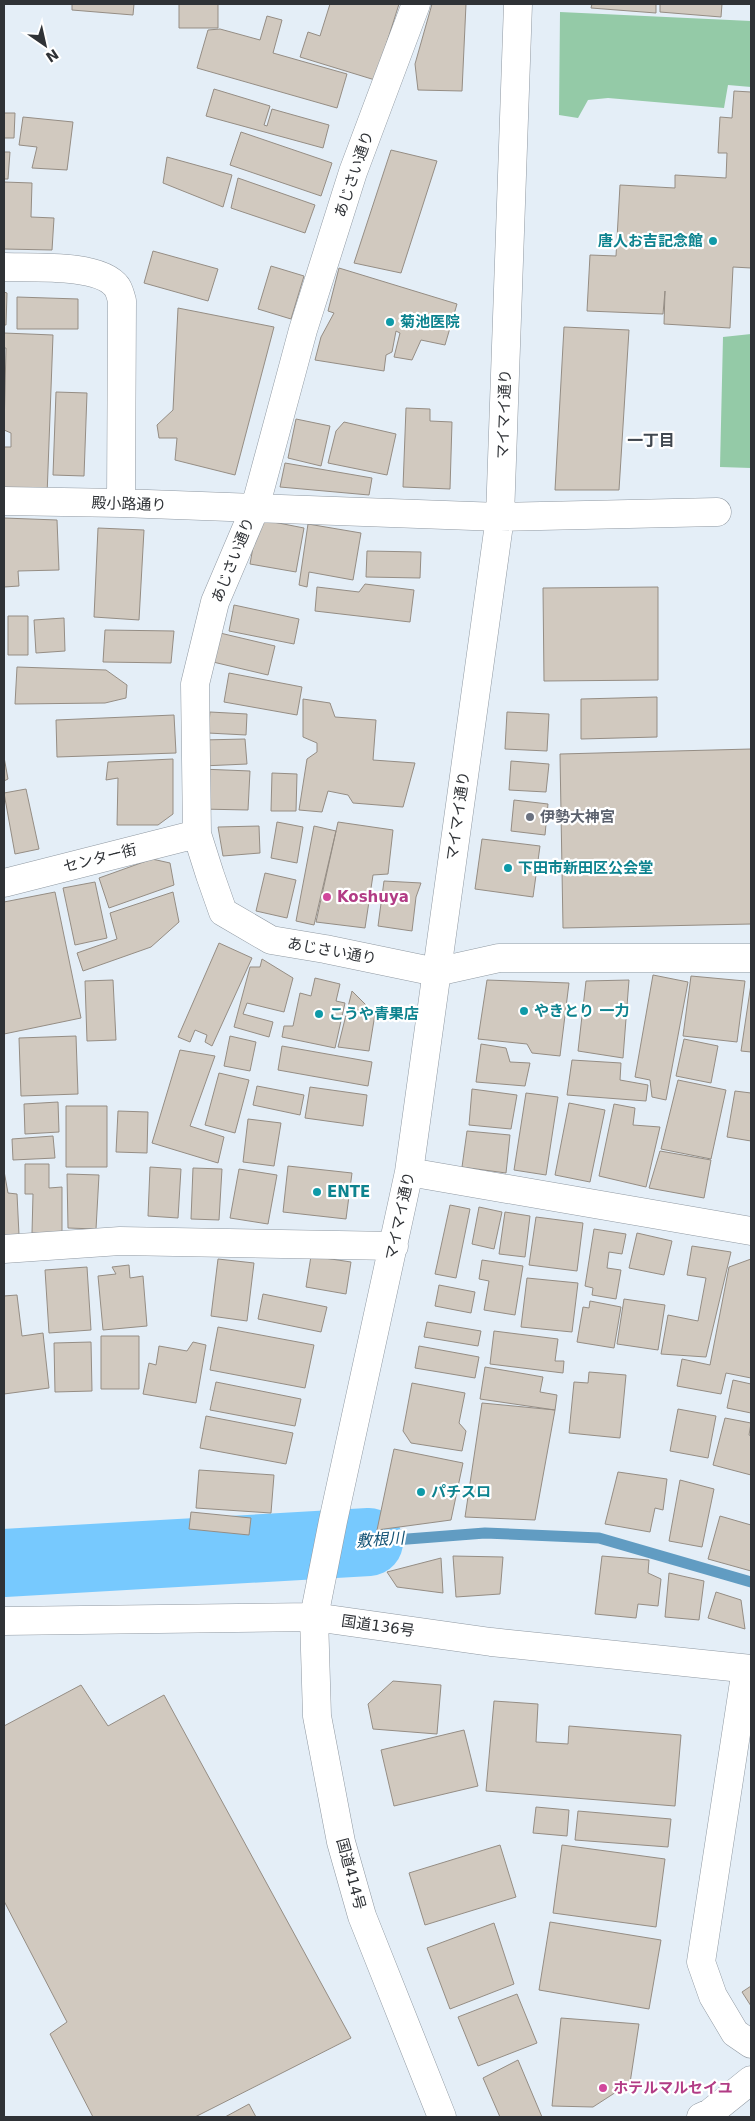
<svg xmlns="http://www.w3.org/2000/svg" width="755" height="2121" viewBox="0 0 755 2121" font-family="'DejaVu Sans','Noto Sans JP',sans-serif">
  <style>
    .green { fill: #94caa7 }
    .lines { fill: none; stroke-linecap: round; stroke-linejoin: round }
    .stream { stroke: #619cc2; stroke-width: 11 }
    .river { stroke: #77c9fe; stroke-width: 68 }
    .building { fill: #d1c9bf; stroke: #958d84 }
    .minor-casing { stroke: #9099a2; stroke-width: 29 }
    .highway-casing { stroke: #9099a2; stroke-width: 29 }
    .minor { stroke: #fff; stroke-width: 28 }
    .highway { stroke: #fff; stroke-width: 28 }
    .culture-dot { fill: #0f9aa8; stroke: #fff; stroke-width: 2 }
    .worship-dot { fill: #6b7280; stroke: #fff; stroke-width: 2 }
    .hotel-dot { fill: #d1479c; stroke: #fff; stroke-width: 2 }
    .labels { text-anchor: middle; stroke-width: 4.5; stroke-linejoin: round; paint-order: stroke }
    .street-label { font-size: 15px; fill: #2f3236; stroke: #fff }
    .culture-label { font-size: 15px; font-weight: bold; fill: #0d838f; stroke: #fff; text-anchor: start }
    .worship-label { font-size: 15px; font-weight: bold; fill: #5b616d; stroke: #fff; text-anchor: start }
    .hotel-label { font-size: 15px; font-weight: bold; fill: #b23c85; stroke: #fff; text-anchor: start }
    .neighbourhood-label { font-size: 16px; font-weight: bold; fill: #40474f; stroke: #fff }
    .water-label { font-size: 16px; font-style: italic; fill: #125275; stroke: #fff }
  </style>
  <rect width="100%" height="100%" fill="#e4eef7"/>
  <path class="green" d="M 560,12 L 751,21 L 751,87 L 728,85 L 724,108 L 608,98 L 588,100 L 578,118 L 559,115 Z
    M 751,334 L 751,468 L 720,467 L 723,337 Z"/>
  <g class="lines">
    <path class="stream" d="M 369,1542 L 485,1533 L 599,1538 L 751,1582"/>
    <path class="river" d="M 4,1563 L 369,1542"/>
  </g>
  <path class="building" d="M 72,4 L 134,4 L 133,15 L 72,10 Z
    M 179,4 L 218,4 L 218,28 L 179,28 Z
    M 330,4 L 399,4 L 375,80 L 300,57 L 308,32 L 320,36 Z
    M 432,4 L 466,4 L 462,91 L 418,90 L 415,64 Z
    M 592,4 L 656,4 L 656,13 L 591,8 Z
    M 660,4 L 722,4 L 721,17 L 660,12 Z
    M 267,16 L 282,20 L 273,53 L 347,74 L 337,108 L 197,68 L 208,30 L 220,29 L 260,40 Z
    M 214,89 L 270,106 L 264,125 L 267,126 L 272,109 L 329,125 L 323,148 L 206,116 Z
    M 734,91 L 751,92 L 751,268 L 733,267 L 730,328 L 664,324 L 665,291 L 663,314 L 587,311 L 590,255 L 616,256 L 620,185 L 675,188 L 675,175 L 726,178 L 727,153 L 718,153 L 720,117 L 732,118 Z
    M 4,113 L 15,113 L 14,138 L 4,138 Z
    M 23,117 L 73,122 L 67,170 L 32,168 L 37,147 L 19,145 Z
    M 241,132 L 332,163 L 321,196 L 230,165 Z
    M 391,150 L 437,161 L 401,273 L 354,263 Z
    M 4,152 L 10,152 L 8,179 L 4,179 Z
    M 167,157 L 232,175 L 223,207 L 163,183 Z
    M 238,178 L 315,205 L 305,233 L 231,208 Z
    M 4,182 L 32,183 L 31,217 L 54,218 L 52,250 L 4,249 Z
    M 153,251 L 218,269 L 208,301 L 144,283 Z
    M 271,266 L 304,276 L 291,319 L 258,309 Z
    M 339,268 L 457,304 L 445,345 L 421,340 L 412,360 L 394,357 L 400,333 L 396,331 L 392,352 L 386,355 L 384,371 L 315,360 L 321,337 L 334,313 L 328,311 Z
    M 4,292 L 7,293 L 6,325 L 4,325 Z
    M 17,297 L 78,299 L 78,329 L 17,329 Z
    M 178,308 L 274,327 L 235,475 L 175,460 L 177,438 L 159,438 L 157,425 L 173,410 Z
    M 564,327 L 629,330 L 619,490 L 555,490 Z
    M 4,333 L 53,335 L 47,496 L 4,495 L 4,447 L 11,447 L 11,433 L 4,430 L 6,348 L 4,348 Z
    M 56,392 L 87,393 L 84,476 L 53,475 Z
    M 406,408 L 430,409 L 430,421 L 452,422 L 450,489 L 403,487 Z
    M 296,419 L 330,426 L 321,466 L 288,458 Z
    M 344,422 L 396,434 L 387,475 L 328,463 L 336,431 Z
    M 285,463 L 372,478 L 369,495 L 280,487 Z
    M 4,518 L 57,520 L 59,570 L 18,571 L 19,586 L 4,587 Z
    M 258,519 L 304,528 L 296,572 L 250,564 Z
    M 308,524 L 361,533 L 353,580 L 309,572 L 307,587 L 299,585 Z
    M 98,528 L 144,530 L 139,620 L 94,617 Z
    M 367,551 L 421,552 L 420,578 L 366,577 Z
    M 365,584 L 414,590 L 410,622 L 315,611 L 317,587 L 359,592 Z
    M 658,587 L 658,680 L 544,681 L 543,588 Z
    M 234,605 L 299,619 L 294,644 L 229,631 Z
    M 8,616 L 28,616 L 28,655 L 8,655 Z
    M 64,618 L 65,651 L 36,653 L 34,620 Z
    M 105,630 L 174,631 L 171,663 L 103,662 Z
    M 220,633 L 275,646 L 268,675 L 213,662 Z
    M 17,667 L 106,670 L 127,685 L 126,698 L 105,703 L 15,704 Z
    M 229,673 L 302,687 L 297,715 L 224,702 Z
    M 657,697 L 657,737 L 581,739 L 581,699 Z
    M 303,699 L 330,703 L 335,717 L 376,720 L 373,760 L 415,763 L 403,807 L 353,803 L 348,795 L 328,791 L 322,812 L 299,810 L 307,759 L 317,752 L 317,743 L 303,737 Z
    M 210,712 L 247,714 L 246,735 L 208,733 Z
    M 507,712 L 549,714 L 547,751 L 505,749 Z
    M 174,715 L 176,753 L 57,757 L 56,720 Z
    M 245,739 L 247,764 L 202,766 L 202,740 Z
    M 751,749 L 751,924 L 563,928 L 560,754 Z
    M 4,757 L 8,779 L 4,781 Z
    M 173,759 L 173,814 L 158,825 L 117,825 L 118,778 L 106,780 L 108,762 Z
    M 511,761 L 549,764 L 546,792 L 509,790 Z
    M 201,769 L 250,771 L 248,810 L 200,809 Z
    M 272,773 L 297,774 L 296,811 L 271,811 Z
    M 26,789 L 39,849 L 15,854 L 4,793 Z
    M 514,800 L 548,804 L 545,835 L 511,831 Z
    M 277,822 L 303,827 L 297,863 L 271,858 Z
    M 338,822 L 393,830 L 388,874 L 373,875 L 365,928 L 316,922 Z
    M 259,826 L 260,853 L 223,856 L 218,827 Z
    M 314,826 L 336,831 L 314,925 L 296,921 Z
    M 482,839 L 540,846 L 533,897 L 475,889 Z
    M 152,859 L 170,863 L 174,885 L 109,908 L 99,878 Z
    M 265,873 L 296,880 L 287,918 L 256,911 Z
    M 384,881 L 421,883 L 416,897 L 412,931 L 378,926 Z
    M 95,882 L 107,938 L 75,945 L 63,888 Z
    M 55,892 L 81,1018 L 4,1034 L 4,902 Z
    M 173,892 L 179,922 L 151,947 L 83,971 L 77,953 L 117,939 L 110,913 Z
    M 219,943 L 252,958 L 212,1046 L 205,1042 L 207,1035 L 195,1030 L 190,1042 L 178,1037 Z
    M 262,959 L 293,978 L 284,1012 L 247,1003 L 243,1014 L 273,1022 L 269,1037 L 234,1027 L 250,967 L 260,967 Z
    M 653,975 L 688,982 L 666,1100 L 652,1097 L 650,1080 L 635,1077 Z
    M 691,976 L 745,981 L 737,1042 L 683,1036 Z
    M 315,978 L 340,984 L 336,1001 L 345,1003 L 335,1048 L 282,1037 L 284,1026 L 293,1026 L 300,993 L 311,996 Z
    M 113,980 L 116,1040 L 87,1041 L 85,981 Z
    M 487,980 L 569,983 L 560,1056 L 532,1053 L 527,1044 L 478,1039 Z
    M 629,980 L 623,1058 L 578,1051 L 586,981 Z
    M 751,984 L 751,1052 L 741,1051 Z
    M 352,991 L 375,1014 L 369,1051 L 338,1047 Z
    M 76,1036 L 78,1094 L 21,1096 L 19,1038 Z
    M 230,1036 L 256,1042 L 250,1071 L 224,1066 Z
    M 684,1039 L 718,1046 L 711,1083 L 676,1076 Z
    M 481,1044 L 506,1048 L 510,1062 L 530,1063 L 525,1086 L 476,1082 Z
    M 282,1046 L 372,1062 L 368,1086 L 278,1070 Z
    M 180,1050 L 215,1056 L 190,1126 L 224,1137 L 218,1163 L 152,1143 Z
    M 572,1060 L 621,1063 L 620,1080 L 648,1085 L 646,1101 L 567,1095 Z
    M 219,1073 L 249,1080 L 235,1133 L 205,1125 Z
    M 678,1080 L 726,1090 L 711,1159 L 661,1149 Z
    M 257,1086 L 304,1095 L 300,1115 L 253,1105 Z
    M 310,1087 L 367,1095 L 363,1126 L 305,1118 Z
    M 472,1089 L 517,1095 L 511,1129 L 469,1125 Z
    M 735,1091 L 751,1093 L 751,1141 L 727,1137 Z
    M 526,1093 L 558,1097 L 546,1175 L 514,1170 Z
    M 58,1102 L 59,1132 L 25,1134 L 24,1104 Z
    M 569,1103 L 605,1110 L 590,1182 L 555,1175 Z
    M 614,1104 L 635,1108 L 633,1125 L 660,1127 L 646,1187 L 599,1176 Z
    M 66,1106 L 107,1106 L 107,1167 L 66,1167 Z
    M 118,1111 L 148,1112 L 147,1153 L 116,1152 Z
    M 248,1119 L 281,1123 L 274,1166 L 243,1162 Z
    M 467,1131 L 510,1135 L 506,1173 L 462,1167 Z
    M 53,1136 L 55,1158 L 13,1160 L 12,1139 Z
    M 660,1151 L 711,1160 L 704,1198 L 649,1188 Z
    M 25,1164 L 49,1164 L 49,1188 L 62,1187 L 62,1232 L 32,1233 L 33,1194 L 25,1194 Z
    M 288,1166 L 352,1173 L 346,1219 L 283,1212 Z
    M 150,1167 L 181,1169 L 178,1218 L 148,1216 Z
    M 193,1168 L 222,1169 L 219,1220 L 191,1219 Z
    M 239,1169 L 277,1175 L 268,1224 L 230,1218 Z
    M 4,1171 L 8,1193 L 17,1194 L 19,1235 L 4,1236 Z
    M 67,1174 L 99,1175 L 96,1229 L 68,1228 Z
    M 450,1205 L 470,1209 L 456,1278 L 435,1274 Z
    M 479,1207 L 502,1212 L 494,1249 L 472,1244 Z
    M 505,1212 L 530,1216 L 525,1257 L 499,1254 Z
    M 536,1217 L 583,1223 L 577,1271 L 529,1265 Z
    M 594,1229 L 626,1234 L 622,1254 L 609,1252 L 607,1268 L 621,1270 L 616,1299 L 592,1295 L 593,1288 L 585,1286 Z
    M 637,1233 L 672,1241 L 664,1275 L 629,1268 Z
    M 692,1246 L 731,1252 L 706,1357 L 661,1354 L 668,1315 L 698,1321 L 706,1278 L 687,1275 Z
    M 311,1256 L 351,1262 L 346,1294 L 306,1287 Z
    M 218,1259 L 254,1263 L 247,1321 L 211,1316 Z
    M 751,1259 L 751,1378 L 726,1373 L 721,1394 L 677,1386 L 682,1359 L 710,1365 L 729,1267 Z
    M 482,1260 L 523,1266 L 515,1315 L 484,1310 L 489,1281 L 479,1279 Z
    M 129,1265 L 130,1278 L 143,1276 L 147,1326 L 103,1330 L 98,1276 L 116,1274 L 112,1267 Z
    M 87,1267 L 91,1330 L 49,1333 L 45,1270 Z
    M 527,1278 L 578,1283 L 572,1332 L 521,1327 Z
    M 439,1285 L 475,1292 L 471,1313 L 435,1306 Z
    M 263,1294 L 327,1307 L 321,1332 L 258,1319 Z
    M 17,1295 L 22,1336 L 43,1333 L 49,1388 L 4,1394 L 4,1296 Z
    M 624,1299 L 665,1305 L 658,1350 L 617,1344 Z
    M 590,1301 L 621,1307 L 614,1348 L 577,1342 L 583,1307 L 589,1308 Z
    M 427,1322 L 481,1331 L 478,1346 L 424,1337 Z
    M 218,1327 L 314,1345 L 305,1388 L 210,1370 Z
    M 494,1331 L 558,1339 L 555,1361 L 564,1361 L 563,1373 L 490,1364 Z
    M 101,1336 L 139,1336 L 139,1389 L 101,1389 Z
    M 91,1342 L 92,1391 L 55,1392 L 54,1343 Z
    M 193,1342 L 206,1345 L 196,1403 L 143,1394 L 149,1363 L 156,1365 L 159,1346 L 187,1351 Z
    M 419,1346 L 479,1357 L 475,1378 L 415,1368 Z
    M 485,1367 L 543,1377 L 540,1392 L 557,1395 L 555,1410 L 480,1399 Z
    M 589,1372 L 626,1375 L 620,1438 L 569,1433 L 574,1382 L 588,1383 Z
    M 733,1380 L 751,1384 L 751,1413 L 727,1408 Z
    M 216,1382 L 301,1399 L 295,1426 L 210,1410 Z
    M 412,1383 L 465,1393 L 459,1423 L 466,1431 L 462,1451 L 411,1443 L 403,1431 Z
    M 482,1403 L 555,1410 L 535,1520 L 465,1517 Z
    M 678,1409 L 716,1416 L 708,1458 L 670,1451 Z
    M 206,1416 L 293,1433 L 286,1464 L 200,1448 Z
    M 725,1418 L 751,1423 L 749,1435 L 751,1436 L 751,1475 L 713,1465 Z
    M 394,1449 L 463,1463 L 451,1520 L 377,1530 Z
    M 199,1470 L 274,1475 L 271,1513 L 196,1508 Z
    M 618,1472 L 667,1479 L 663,1510 L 655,1508 L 650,1532 L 605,1524 Z
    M 680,1480 L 714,1489 L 702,1547 L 669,1541 Z
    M 191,1512 L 251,1518 L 249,1535 L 189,1529 Z
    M 720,1516 L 751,1525 L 751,1571 L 708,1559 Z
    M 453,1556 L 503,1557 L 500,1594 L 456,1597 Z
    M 602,1556 L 649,1560 L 648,1573 L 661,1579 L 658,1606 L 638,1604 L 636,1618 L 595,1614 Z
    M 441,1558 L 443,1593 L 397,1587 L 387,1572 Z
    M 669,1573 L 704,1581 L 699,1620 L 665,1617 Z
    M 716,1592 L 741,1600 L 745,1629 L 708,1618 Z
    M 393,1681 L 441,1685 L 437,1734 L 373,1729 L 368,1704 Z
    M 81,1685 L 108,1726 L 164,1695 L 351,2038 L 195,2117 L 93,2117 L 50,2034 L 67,2022 L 4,1901 L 4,1726 Z
    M 494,1701 L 538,1704 L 536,1742 L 568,1744 L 569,1726 L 681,1735 L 675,1806 L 486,1791 Z
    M 464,1730 L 478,1786 L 394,1806 L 381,1750 Z
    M 536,1807 L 569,1810 L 567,1836 L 533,1833 Z
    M 578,1811 L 671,1819 L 668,1847 L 575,1840 Z
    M 500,1845 L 516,1897 L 425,1925 L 409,1873 Z
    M 562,1845 L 665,1859 L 656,1927 L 553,1913 Z
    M 550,1922 L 661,1940 L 649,2009 L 539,1990 Z
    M 494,1923 L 514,1984 L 450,2009 L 427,1948 Z
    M 751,1986 L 751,2006 L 742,1992 Z
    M 517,1994 L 537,2043 L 478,2066 L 458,2017 Z
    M 561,2018 L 639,2024 L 630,2083 L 593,2107 L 552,2106 Z
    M 518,2060 L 542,2117 L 500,2117 L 483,2078 Z
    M 249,2104 L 256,2117 L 225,2117 Z"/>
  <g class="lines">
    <g class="minor-casing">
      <path id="minor" d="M 416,4 L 353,172 L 303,330 L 255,508 L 215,602 L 195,684 L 197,834 L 210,875 L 223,912 L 271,940 L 325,949 L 436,972 L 499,958 L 751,958
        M 4,267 C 30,268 100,263 117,287 C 119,290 121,297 122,301 L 121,503
        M 4,501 L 121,503 L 500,517 L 717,512
        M 4,883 L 197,834
        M 409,1172 L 751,1231
        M 4,1249 L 120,1241 L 394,1246
        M 314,1617 L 333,1521 L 409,1172 L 500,517 L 518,4
        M 746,1669 L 701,1962 L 713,1996 L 735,2033 L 751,2044
        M 701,2117 L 710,2113 L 751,2080"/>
    </g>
    <g class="highway-casing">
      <path id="highway" d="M 314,1617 L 317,1716 L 341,1842 L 362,1916 L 442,2117
        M 4,1621 L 314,1617 L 491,1642 L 751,1669"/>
    </g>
    <use href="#minor" class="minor"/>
    <use href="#highway" class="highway"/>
  </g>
  <g class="culture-dot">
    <circle cx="713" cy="241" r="5"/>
    <circle cx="390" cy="322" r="5"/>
    <circle cx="508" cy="868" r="5"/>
    <circle cx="524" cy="1011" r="5"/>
    <circle cx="319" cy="1014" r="5"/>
    <circle cx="317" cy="1192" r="5"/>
    <circle cx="421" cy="1492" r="5"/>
  </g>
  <circle class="worship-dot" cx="530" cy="817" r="5"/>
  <g class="hotel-dot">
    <circle cx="327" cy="897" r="5"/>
    <circle cx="603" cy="2088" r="5"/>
  </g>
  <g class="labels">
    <g class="street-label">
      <text transform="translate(354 174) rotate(-71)" y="5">あじさい通り</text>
      <text transform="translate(504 414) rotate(-88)" y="5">マイマイ通り</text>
      <text transform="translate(129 504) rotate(2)" y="5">殿小路通り</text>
      <text transform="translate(233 560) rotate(-68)" y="5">あじさい通り</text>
      <text transform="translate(458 816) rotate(-82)" y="5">マイマイ通り</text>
      <text transform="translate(100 858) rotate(-14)" y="5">センター街</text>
      <text transform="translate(332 951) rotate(10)" y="5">あじさい通り</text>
      <text transform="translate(400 1216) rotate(-78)" y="5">マイマイ通り</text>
      <text transform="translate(378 1626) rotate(8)" y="5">国道136号</text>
      <text transform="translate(351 1874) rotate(75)" y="5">国道414号</text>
    </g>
    <g class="culture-label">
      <text x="703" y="246" text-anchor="end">唐人お吉記念館</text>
      <text x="400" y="327">菊池医院</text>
      <text x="518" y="873">下田市新田区公会堂</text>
      <text x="534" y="1016">やきとり 一力</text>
      <text x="329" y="1019">こうや青果店</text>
      <text x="327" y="1197">ENTE</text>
      <text x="431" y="1497">パチスロ</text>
    </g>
    <g class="worship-label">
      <text x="540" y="822">伊勢大神宮</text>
    </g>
    <g class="hotel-label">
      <text x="337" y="902">Koshuya</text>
      <text x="613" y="2093">ホテルマルセイユ</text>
    </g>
    <g class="neighbourhood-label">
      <text x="651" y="446">一丁目</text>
    </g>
    <g class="water-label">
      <text transform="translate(380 1539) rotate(-4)" y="6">敷根川</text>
    </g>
  </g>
  <rect width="755" height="2121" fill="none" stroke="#2f3236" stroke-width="10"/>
  <g transform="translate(45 45) rotate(146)" stroke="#ffffff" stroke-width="4" paint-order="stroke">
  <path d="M0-4L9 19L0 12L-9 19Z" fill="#2f3236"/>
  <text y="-8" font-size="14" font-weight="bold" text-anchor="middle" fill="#2f3236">N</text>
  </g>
</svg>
